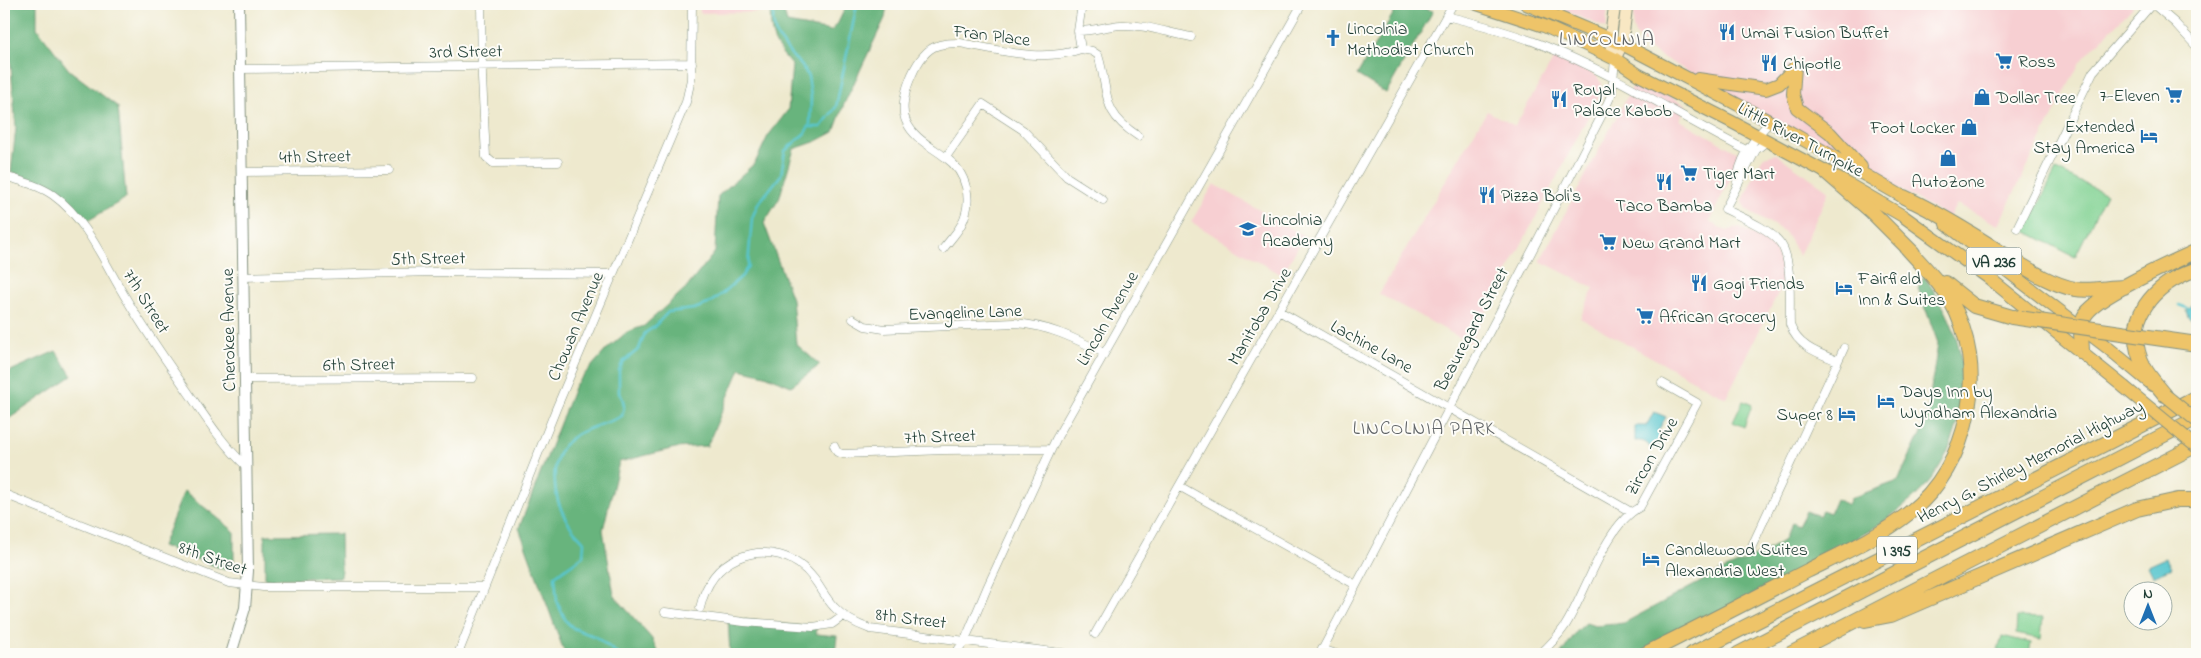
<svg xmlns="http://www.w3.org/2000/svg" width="2201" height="658" viewBox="0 0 2201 658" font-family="'Indie Flower',sans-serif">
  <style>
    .built { fill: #f7cfd2 }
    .green { fill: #81d293; stroke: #508864 }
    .forest { fill: #68b47d; stroke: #447858 }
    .water { fill: #58c6ce; stroke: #3c8281 }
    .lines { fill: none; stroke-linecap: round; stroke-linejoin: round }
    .stream { stroke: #58c6ce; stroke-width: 2.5 }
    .minor-casing { stroke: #869381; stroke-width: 9 }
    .tertiary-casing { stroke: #869381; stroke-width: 12 }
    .secondary-casing { stroke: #869381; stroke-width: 13 }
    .primary-casing { stroke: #869381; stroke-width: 14 }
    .motorway-casing { stroke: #869381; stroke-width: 16 }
    .minor { stroke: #fff; stroke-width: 8 }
    .tertiary { stroke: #fff; stroke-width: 10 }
    .secondary { stroke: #f8e7c3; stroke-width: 11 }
    .primary { stroke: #eec469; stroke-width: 12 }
    .motorway { stroke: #eec469; stroke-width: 14 }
    .primary-bridge-casing { stroke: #869381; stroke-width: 14; stroke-linecap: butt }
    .motorway-bridge-casing { stroke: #869381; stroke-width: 16; stroke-linecap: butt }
    .primary-bridge { stroke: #eec469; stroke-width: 12 }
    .motorway-bridge { stroke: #eec469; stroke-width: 14 }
    .labels { text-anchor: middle; stroke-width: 4; stroke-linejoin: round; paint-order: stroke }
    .shield { fill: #fdfcf7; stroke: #62766e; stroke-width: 1 }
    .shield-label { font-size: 16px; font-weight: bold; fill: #1f3d34 }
    .poi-label { font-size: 18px; fill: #1f3d34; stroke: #fdfcf7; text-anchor: start }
    .street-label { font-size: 18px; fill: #1f3d34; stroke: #fdfcf7 }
    .neighbourhood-label { font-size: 19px; letter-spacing: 1px; fill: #606467; stroke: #fdfcf7 }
    .quarter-label { font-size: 20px; letter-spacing: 1px; fill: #606467; stroke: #fdfcf7 }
  </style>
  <rect width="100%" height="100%" fill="#fdfcf7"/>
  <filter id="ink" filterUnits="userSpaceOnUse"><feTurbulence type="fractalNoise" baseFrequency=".02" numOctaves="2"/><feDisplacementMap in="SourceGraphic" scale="10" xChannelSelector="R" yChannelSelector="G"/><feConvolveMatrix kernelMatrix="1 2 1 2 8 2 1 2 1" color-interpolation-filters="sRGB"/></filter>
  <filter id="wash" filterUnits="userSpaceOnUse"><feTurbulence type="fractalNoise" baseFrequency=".0096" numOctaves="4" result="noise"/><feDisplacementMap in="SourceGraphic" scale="20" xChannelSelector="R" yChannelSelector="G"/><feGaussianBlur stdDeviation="1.12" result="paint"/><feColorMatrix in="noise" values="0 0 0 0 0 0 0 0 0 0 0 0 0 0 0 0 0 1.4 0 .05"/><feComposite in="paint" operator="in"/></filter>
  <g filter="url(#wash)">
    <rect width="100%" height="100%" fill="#eee9ce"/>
    <path class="built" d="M 700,4 L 774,4 L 778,12 L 700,13 Z
      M 1549,4 L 1608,4 L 1606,28 Z
      M 1634,4 L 2129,4 L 2133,7 L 2080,62 L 1998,225 L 1957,204 L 1949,217 L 1653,52 L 1635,34 L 1633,28 Z
      M 1556,55 L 1597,76 L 1601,83 L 1600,94 L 1470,343 L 1379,294 L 1487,111 L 1515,126 Z
      M 1637,78 L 1686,105 L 1680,120 L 1742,155 L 1709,222 L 1727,231 L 1739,227 L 1767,242 L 1776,251 L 1781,267 L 1782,285 L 1726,398 L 1580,318 L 1594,288 L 1540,261 Z
      M 1776,154 L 1829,191 L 1799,256 L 1785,232 L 1746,209 L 1742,202 L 1763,157 Z
      M 1214,184 L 1304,236 L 1282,275 L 1191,222 Z"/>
    <path class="green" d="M 2056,170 L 2106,194 L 2075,257 L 2025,231 Z
      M 1743,401 L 1752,405 L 1744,427 L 1733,422 Z
      M 2017,617 L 2043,618 L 2041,639 L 2016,634 Z
      M 2002,636 L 2031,643 L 2029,654 L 2017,654 L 1998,650 Z"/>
    <path class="forest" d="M 4,4 L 37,4 L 37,28 L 69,70 L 118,107 L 126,198 L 84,223 L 64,194 L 43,183 L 11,172 L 16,128 L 10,55 L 4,24 Z
      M 770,4 L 782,4 L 787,23 L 831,31 L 838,23 L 847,4 L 887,4 L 885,18 L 844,104 L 834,132 L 817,141 L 794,149 L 779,199 L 764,223 L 792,299 L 796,344 L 820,365 L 791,386 L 765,375 L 740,369 L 707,446 L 675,448 L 619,462 L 603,530 L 614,595 L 652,639 L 659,654 L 565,654 L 519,528 L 575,385 L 607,349 L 627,332 L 644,326 L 688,286 L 715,252 L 718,196 L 755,163 L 768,136 L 788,110 L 792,65 C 770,40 771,36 770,4 Z
      M 1399,4 L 1411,4 L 1433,11 L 1386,93 L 1357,75 Z
      M 1924,276 C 1934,291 1944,306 1951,323 C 1972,372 1964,435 1932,478 C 1916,500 1892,515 1871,530 L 1647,654 L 1561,654 L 1577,631 L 1586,623 L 1595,626 L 1624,623 L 1719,572 L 1759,555 L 1783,541 L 1792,523 L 1798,526 L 1806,511 L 1819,516 L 1822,510 L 1830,513 L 1836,499 L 1848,505 L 1851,498 L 1898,481 L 1926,422 L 1938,343 L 1918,288 Z
      M 56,351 L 72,376 L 4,422 L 4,378 L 8,372 Z
      M 184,491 L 234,531 L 234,563 L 225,570 L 162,546 Z
      M 340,534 L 341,577 L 265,579 L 265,535 Z
      M 728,618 L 816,628 L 816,634 L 837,636 L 835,654 L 719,654 L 730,654 Z"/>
    <path class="water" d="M 2197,300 L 2197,322 L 2188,317 L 2186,311 Z
      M 1654,412 L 1666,417 L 1658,431 L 1663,443 L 1651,449 C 1648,442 1642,440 1635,441 L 1635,426 L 1646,426 Z
      M 2166,558 L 2171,568 L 2153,576 L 2148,566 Z"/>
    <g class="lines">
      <path class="stream" d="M 809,127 L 821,127 L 836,107 L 857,4
        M 2179,305 L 2187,308
        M 618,654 L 596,637 L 573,628 L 566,621 L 557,602 L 555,576 L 583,556 L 584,542 C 579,536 573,531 569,524 C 552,498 545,454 576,435 C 591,426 607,424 622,416 L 624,407 L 623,400 L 619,393 L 619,370 L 623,362 L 639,349 L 645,333 L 654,327 L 668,312 L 694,309 L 708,304 L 722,294 L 742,276 L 748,266 L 752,218 L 758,204 L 781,175 L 785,151 L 805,133 L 810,124 L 811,97 L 808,76 L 802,66 L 793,57 L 776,35 L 773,22 L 774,4"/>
    </g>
  </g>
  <g filter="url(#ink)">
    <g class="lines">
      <g class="minor-casing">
        <path id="minor" d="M 481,4 L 482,78 L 486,157 L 493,163 L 558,162
          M 1082,4 L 1078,31 L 1081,49 L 1092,51 L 1098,55 C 1110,93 1099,111 1138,136
          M 2153,4 L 2175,23 L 2197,47
          M 1446,16 C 1479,24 1513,33 1545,46 C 1615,74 1680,117 1748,151
          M 1078,31 C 1094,31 1106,26 1121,25 C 1144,24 1168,33 1191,37
          M 240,69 L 692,63
          M 1767,141 L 1756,150 L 1725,209 C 1741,217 1771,229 1781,244 C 1793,262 1789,304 1790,325 C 1798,347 1818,353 1838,361
          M 946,157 L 983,104 L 1023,130 L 1067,177 L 1103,200
          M 242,172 L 389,170
          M 4,176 C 20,181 39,185 53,195 C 88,220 105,265 127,300 C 146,332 167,362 188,392 C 206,418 223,445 247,467
          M 1737,182 C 1739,159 1754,138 1770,122
          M 2017,228 L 2093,72 L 2152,4
          M 943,249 C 949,241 957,233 961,225 C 974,201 967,172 945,157 C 932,147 913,138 906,121 C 897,102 915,56 934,47 C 942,43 951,43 960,43 C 1000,50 1041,63 1081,49
          M 243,277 L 434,272 L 613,274
          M 1279,311 L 1631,512
          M 853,319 L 865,326 L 884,329 L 1014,323 C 1048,325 1074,338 1104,353
          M 245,379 L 473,378
          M 834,446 L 837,452 L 843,454 L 944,450 L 1051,449
          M 1179,486 L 1356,585
          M 4,494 L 229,583 L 263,587 L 484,587
          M 1751,548 L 1844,348
          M 700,608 C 705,586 717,567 738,558 C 766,546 796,555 814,579 C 821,588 826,599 834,607 C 844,618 856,624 870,629 L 1069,654
          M 665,612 L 744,622 L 813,627 L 832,624 L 843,616
          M 1095,634 L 1453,4
          M 1322,649 L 1336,654
          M 458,654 L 556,409 L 686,102 L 691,79 L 692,4
          M 955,654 L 965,640 L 987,588 L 1056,439 L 1302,4
          M 1320,654 L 1535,245 L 1604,111 L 1612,93 L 1615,59
          M 1540,654 C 1549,646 1558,636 1565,626 C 1586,593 1605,525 1640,507 L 1697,403 L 1662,383"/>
      </g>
      <g class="tertiary-casing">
        <path id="tertiary" d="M 231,654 L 245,608 L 248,571 L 239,4"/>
      </g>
      <g class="secondary-casing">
        <path id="secondary" d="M 1612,48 L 1610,39 L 1615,4
          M 1615,59 L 1622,44 L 1627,4"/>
      </g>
      <g class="primary-casing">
        <path id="primary" d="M 1477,4 L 1544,26 L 1588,46 L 1615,59 L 1639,75 L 1730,121 L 1846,183 L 1903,216 L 1989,278 L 2124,387
          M 1526,4 L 1622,44 L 1790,132 L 1912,202
          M 1795,67 L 1793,94 L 1797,108 L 1830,133 L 1861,167
          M 1698,79 L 1766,89 L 1779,84 L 1795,67
          M 1946,224 L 2108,348 L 2153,385"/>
      </g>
      <g class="motorway-casing">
        <path id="motorway" d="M 1826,172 L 1872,212 L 1913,253
          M 1904,197 C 1939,213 1971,233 2003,254 C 2025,267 2049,284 2075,289 C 2091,292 2108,287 2124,287
          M 1945,283 L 1974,306 L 2012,317
          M 2082,352 C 2082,341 2079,328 2084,317 C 2093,297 2175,261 2197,251
          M 2165,395 C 2158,386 2149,377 2144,367 C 2120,319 2154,284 2197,269
          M 1865,620 L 1891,615 L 2137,509 L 2178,500 L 2197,500
          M 1645,654 C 1699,627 1753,599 1807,571 C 1841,554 1879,537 1909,513 C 1970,466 1990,367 1950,300 C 1939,281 1921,264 1907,248
          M 1692,654 L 2197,397
          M 1738,654 L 2197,418
          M 1790,654 L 2197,445"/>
      </g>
      <use href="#minor" class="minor"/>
      <use href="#tertiary" class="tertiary"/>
      <use href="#secondary" class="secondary"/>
      <use href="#primary" class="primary"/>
      <use href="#motorway" class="motorway"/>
      <g class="primary-bridge-casing">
        <path id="primary-bridge" d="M 2124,387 L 2197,447
          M 2165,395 L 2197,421"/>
      </g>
      <g class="motorway-bridge-casing">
        <path id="motorway-bridge" d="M 2012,317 L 2197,344"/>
      </g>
      <use href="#primary-bridge" class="primary-bridge"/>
      <use href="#motorway-bridge" class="motorway-bridge"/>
    </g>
  </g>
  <defs>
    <g id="restaurant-bare" transform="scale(1.35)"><path d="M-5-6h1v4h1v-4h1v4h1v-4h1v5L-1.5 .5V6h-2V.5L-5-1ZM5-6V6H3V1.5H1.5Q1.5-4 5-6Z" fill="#1f6fb2" stroke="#fdfcf7" stroke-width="2.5" paint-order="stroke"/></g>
    <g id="church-bare" transform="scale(1.35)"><path d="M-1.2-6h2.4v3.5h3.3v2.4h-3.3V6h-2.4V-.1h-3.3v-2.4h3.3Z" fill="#1f6fb2" stroke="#fdfcf7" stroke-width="2.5" paint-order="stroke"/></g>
    <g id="supermarket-bare" transform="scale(1.35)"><path d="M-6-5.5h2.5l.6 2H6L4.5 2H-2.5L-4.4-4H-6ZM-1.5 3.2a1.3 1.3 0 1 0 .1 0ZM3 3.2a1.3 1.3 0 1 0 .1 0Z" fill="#1f6fb2" stroke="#fdfcf7" stroke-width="2.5" paint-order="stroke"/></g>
    <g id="shop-bare" transform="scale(1.35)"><path d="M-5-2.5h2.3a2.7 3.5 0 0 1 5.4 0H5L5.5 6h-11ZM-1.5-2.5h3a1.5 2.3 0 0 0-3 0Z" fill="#1f6fb2" stroke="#fdfcf7" stroke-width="2.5" paint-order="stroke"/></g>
    <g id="hotel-bare" transform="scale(1.35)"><path d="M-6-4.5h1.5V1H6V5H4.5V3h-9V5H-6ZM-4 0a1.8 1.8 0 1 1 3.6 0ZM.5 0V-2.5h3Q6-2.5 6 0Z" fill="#1f6fb2" stroke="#fdfcf7" stroke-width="2.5" paint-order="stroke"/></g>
    <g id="school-bare" transform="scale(1.35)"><path d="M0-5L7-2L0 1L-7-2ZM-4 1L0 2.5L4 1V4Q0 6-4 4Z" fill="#1f6fb2" stroke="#fdfcf7" stroke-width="2.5" paint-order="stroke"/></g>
  </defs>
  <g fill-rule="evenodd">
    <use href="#restaurant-bare" x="1727" y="32"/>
    <use href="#church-bare" x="1333" y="38"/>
    <use href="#supermarket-bare" x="2004" y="61"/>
    <use href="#restaurant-bare" x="1769" y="63"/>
    <use href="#supermarket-bare" x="2174" y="95"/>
    <use href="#shop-bare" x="1982" y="97"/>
    <use href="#restaurant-bare" x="1559" y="99"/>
    <use href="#shop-bare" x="1969" y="127"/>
    <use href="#hotel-bare" x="2149" y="136"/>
    <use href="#shop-bare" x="1948" y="158"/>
    <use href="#supermarket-bare" x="1689" y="173"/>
    <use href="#restaurant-bare" x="1664" y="182"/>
    <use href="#restaurant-bare" x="1487" y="195"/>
    <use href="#school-bare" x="1248" y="229"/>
    <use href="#supermarket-bare" x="1608" y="242"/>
    <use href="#restaurant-bare" x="1699" y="283"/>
    <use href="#hotel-bare" x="1844" y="288"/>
    <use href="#supermarket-bare" x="1645" y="316"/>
    <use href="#hotel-bare" x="1886" y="401"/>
    <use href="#hotel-bare" x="1847" y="414"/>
    <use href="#hotel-bare" x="1651" y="559"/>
  </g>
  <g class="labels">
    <g class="shield">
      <rect x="1966.5" y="247.5" width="55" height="27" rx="4"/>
      <rect x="1877" y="536.5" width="40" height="27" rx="4"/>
    </g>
    <g class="shield-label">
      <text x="1994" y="267">VA 236</text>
      <text x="1897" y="556">I 395</text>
    </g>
    <g class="poi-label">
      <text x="1347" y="34">Lincolnia<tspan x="1347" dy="21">Methodist Church</tspan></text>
      <text x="1741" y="38">Umai Fusion Buffet</text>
      <text x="2018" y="67">Ross</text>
      <text x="1783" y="69">Chipotle</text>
      <text x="1573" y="95">Royal<tspan x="1573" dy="21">Palace Kabob</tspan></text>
      <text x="2160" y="101" text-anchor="end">7-Eleven</text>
      <text x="1996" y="103">Dollar Tree</text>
      <text x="2135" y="132" text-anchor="end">Extended<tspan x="2135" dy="21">Stay America</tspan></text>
      <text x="1955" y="133" text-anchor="end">Foot Locker</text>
      <text x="1703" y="179">Tiger Mart</text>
      <text x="1948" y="187" text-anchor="middle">AutoZone</text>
      <text x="1501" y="201">Pizza Boli's</text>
      <text x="1664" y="211" text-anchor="middle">Taco Bamba</text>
      <text x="1262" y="225">Lincolnia<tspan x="1262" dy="21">Academy</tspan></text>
      <text x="1622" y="248">New Grand Mart</text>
      <text x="1858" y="284">Fairfield<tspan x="1858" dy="21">Inn &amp; Suites</tspan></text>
      <text x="1713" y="289">Gogi Friends</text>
      <text x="1659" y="322">African Grocery</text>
      <text x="1900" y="397">Days Inn by<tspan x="1900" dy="21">Wyndham Alexandria</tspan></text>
      <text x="1833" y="420" text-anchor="end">Super 8</text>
      <text x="1665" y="555">Candlewood Suites<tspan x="1665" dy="21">Alexandria West</tspan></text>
    </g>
    <g class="street-label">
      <text transform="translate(992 35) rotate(7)" y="6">Fran Place</text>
      <text transform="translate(466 51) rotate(-1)" y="6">3rd Street</text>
      <text transform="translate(1801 139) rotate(28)" y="6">Little River Turnpike</text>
      <text transform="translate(315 156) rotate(-1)" y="6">4th Street</text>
      <text transform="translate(428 258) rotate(-1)" y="6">5th Street</text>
      <text transform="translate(147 301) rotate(58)" y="6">7th Street</text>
      <text transform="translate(965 312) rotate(-2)" y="6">Evangeline Lane</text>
      <text transform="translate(1259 316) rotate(-60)" y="6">Manitoba Drive</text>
      <text transform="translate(1107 318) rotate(-60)" y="6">Lincoln Avenue</text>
      <text transform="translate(575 326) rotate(-67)" y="6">Chowan Avenue</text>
      <text transform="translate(1471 329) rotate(-62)" y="6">Beauregard Street</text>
      <text transform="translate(228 330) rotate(-91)" y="6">Cherokee Avenue</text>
      <text transform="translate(1372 346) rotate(29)" y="6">Lachine Lane</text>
      <text transform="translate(359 364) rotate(-1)" y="6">6th Street</text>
      <text transform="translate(940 436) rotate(-2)" y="6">7th Street</text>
      <text transform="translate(1651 456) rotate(-60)" y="6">Zircon Drive</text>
      <text transform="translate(2030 461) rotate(-27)" y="6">Henry G. Shirley Memorial Highway</text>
      <text transform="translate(213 558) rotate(19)" y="6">8th Street</text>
      <text transform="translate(911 618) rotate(7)" y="6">8th Street</text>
    </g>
    <g class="neighbourhood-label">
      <text x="1424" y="434">LINCOLNIA PARK</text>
    </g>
    <g class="quarter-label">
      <text x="1607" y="45">LINCOLNIA</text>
    </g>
  </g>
  <rect width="2201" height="658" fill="none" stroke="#fdfcf7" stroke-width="20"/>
  <g transform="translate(2148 606)"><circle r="24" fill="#fdfcf7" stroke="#a4b0a9"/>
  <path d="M0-4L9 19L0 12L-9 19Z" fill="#1f6fb2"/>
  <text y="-8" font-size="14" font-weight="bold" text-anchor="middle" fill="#1f3d34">N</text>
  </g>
</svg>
